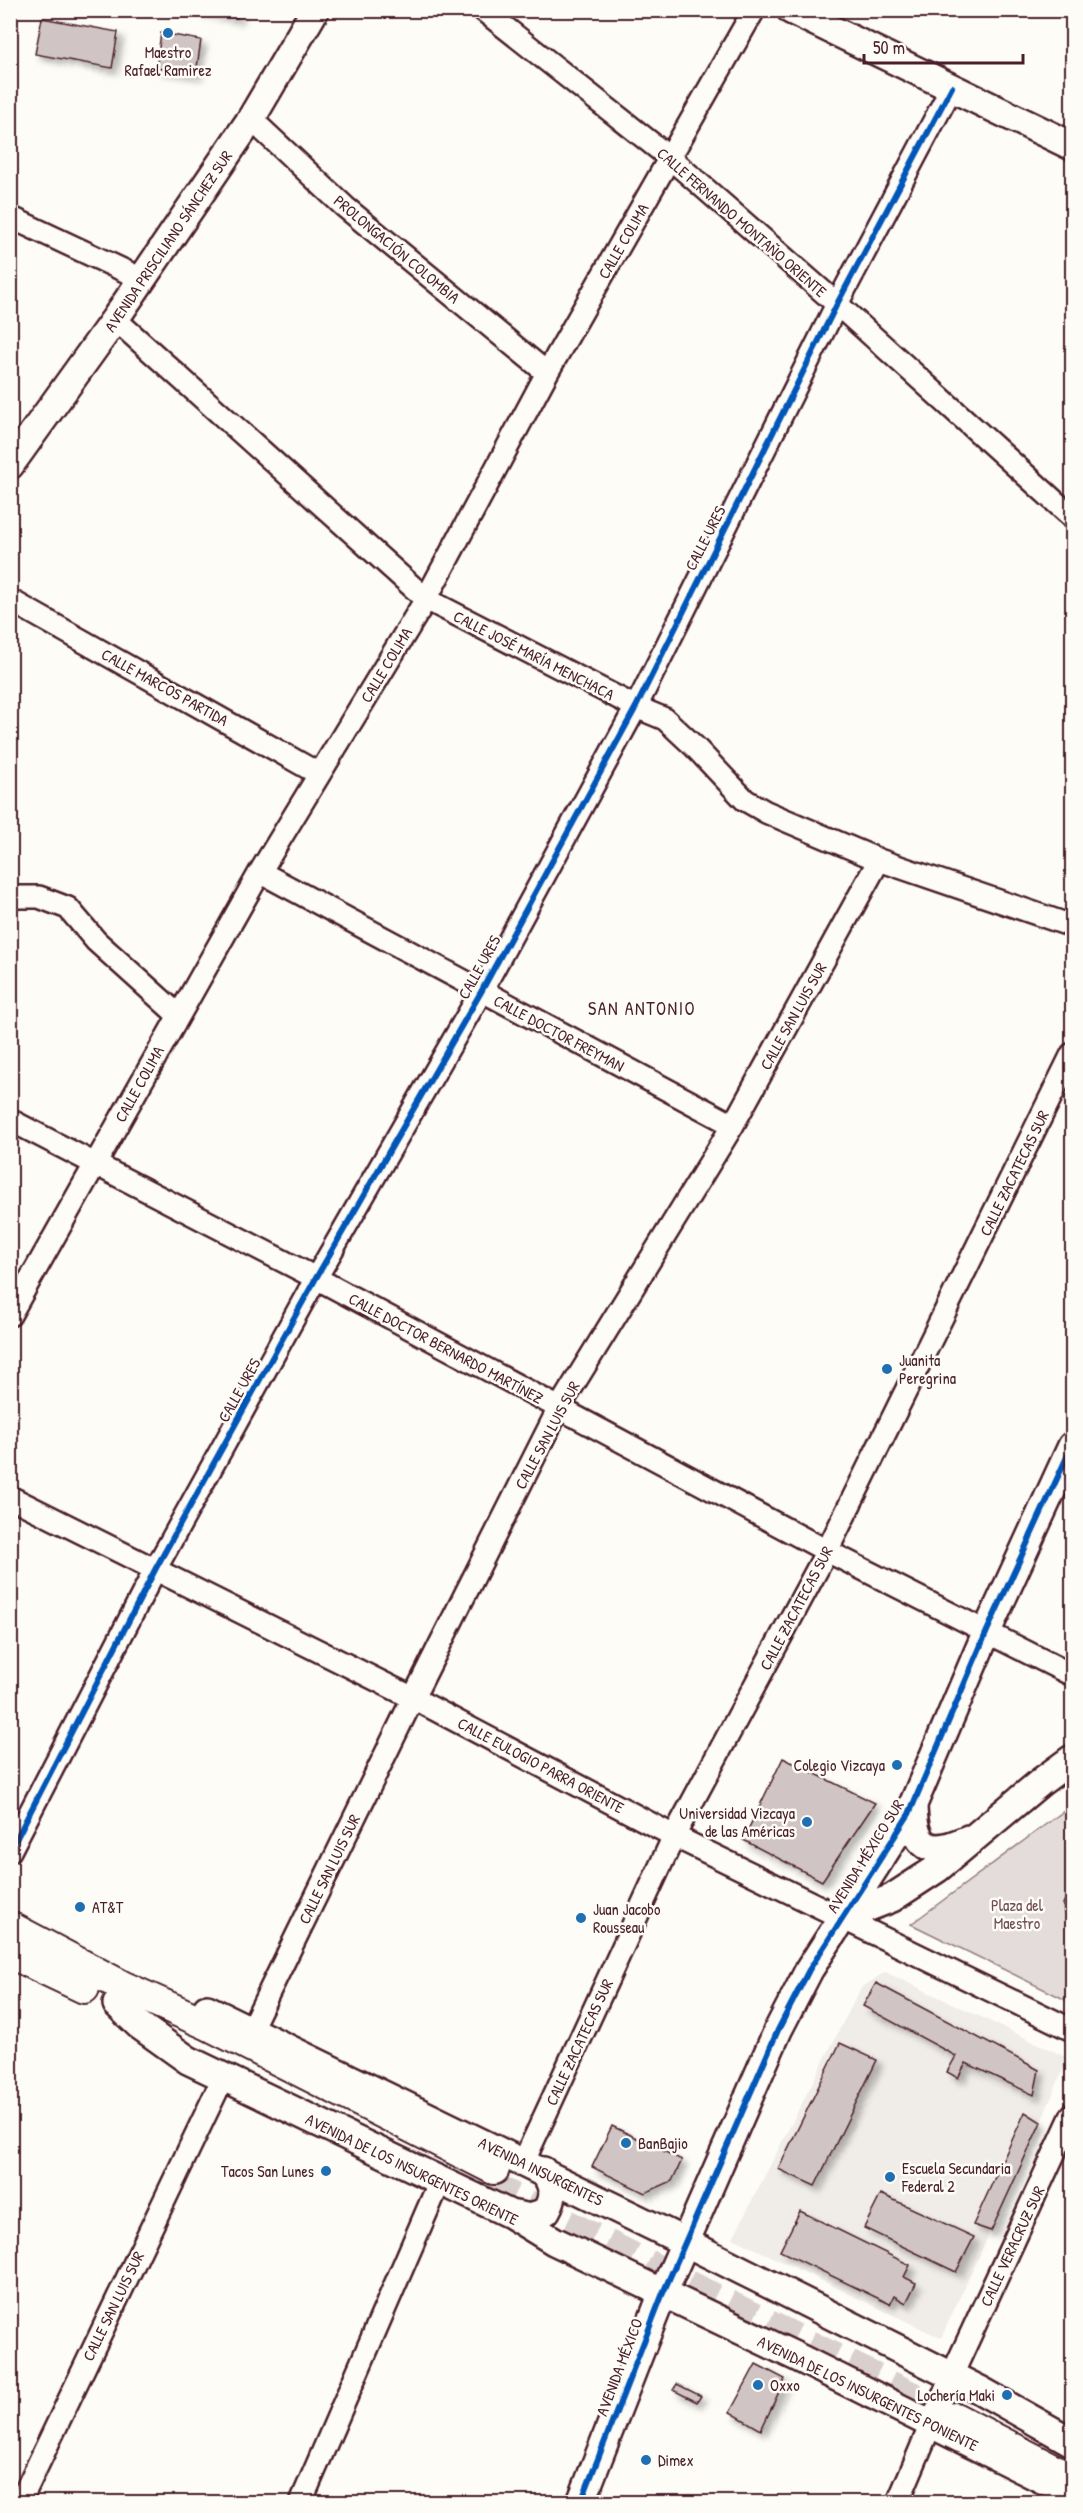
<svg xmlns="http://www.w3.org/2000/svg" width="1083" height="2513" viewBox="0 0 1083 2513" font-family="'Patrick Hand',sans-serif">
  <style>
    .built { fill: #f0ece8 }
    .green { fill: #e3dcda; stroke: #967e82; stroke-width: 1.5 }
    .building { fill: #d0c5c4; stroke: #4a1f2b; stroke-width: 1.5; filter: url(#shadow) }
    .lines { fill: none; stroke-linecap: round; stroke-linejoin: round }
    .highway-tunnel { stroke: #d9d0ce; stroke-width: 30; stroke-dasharray: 30 15; stroke-linecap: butt }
    .minor-casing { stroke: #4a1f2b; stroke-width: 26 }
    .major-casing { stroke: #4a1f2b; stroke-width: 32 }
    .highway-casing { stroke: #4a1f2b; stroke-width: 34 }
    .minor { stroke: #fdfcf7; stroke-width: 21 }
    .major { stroke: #fdfcf7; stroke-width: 27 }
    .highway { stroke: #fdfcf7; stroke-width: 30 }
    .cycleway-casing { stroke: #fdfcf7; stroke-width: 10 }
    .cycleway { stroke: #0057b8; stroke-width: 6 }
    .poi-dot { fill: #1f6fb2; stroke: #fdfcf7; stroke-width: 2 }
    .labels { text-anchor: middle; stroke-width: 5; stroke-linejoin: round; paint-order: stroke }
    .poi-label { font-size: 16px; fill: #4a1f2b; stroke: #fdfcf7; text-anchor: start }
    .street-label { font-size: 16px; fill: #4a1f2b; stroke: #fdfcf7 }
    .park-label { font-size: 16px; fill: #704e57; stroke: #fdfcf7 }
    .neighbourhood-label { font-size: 18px; letter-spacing: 1.5px; fill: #4a1f2b; stroke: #fdfcf7 }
  </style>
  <defs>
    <filter id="shadow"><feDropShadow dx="5.5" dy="5.5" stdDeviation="3" flood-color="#0004"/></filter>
  </defs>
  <rect width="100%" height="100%" fill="#fdfcf7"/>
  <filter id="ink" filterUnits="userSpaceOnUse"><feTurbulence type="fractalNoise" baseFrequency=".0167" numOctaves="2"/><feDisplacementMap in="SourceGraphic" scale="12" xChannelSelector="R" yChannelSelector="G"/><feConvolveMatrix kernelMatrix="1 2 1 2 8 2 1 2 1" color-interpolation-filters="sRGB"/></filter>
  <g filter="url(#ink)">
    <path class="built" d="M 885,1972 L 1068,2058 L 1041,2122 L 941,2338 L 733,2238 L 861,1988 Z"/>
    <path class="green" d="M 1072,1805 L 1072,2003 L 911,1924 Z"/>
    <path class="building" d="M 195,10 L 239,10 L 237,18 Z
      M 42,18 L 118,32 L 112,68 L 35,54 Z
      M 161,33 L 201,40 L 196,74 L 156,68 Z
      M 783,1758 L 875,1803 L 822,1881 L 743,1840 Z
      M 1072,1894 L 1072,1918 L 1064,1912 L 1063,1904 L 1066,1898 Z
      M 876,1983 L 1039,2070 L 1034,2095 L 966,2063 L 958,2078 L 947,2072 L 956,2056 L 863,2006 Z
      M 840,2043 L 877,2060 L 815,2186 L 778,2169 Z
      M 1025,2112 L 1041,2122 L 991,2231 L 973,2225 Z
      M 612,2126 L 682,2160 L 672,2181 L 645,2193 L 592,2167 Z
      M 881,2194 L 974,2237 L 956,2272 L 864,2228 Z
      M 800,2211 L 910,2265 L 904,2277 L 916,2283 L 906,2303 L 894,2296 L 890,2304 L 780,2251 Z
      M 756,2364 L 785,2379 L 761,2430 L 730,2412 Z
      M 677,2384 L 701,2396 L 697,2402 L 673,2390 Z"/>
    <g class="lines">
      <path class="highway-tunnel" d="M 486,2184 L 955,2418"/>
      <g class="minor-casing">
        <path id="minor" d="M 483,10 L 670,158 L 837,304 L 1072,517
          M 251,119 L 345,207 L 547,373
          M 10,217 L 142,279
          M 115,319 L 426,599 L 636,707 L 665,719 L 695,747 L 745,800 L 766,812 L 879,860 L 1072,926
          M 10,600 L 319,774
          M 260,872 L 733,1125
          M 10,897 L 39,897 L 68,908 L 96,941 L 178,1015
          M 10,1120 L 316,1278 L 827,1551 L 1072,1675
          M 10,1315 L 260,872 L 426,599 L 547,373 L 754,10
          M 10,1497 L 413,1698 L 674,1836 L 1072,2030
          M 10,1851 L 156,1568 L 316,1278 L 481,992 L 636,707 L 837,304 L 952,87
          M 251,2029 L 413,1698 L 559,1408 L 733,1125 L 879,860
          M 523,2163 L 674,1836 L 827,1551 L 1072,1054
          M 20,2502 L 223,2078
          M 301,2502 L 440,2181
          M 898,2502 L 951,2377 L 1072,2115"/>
      </g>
      <g class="major-casing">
        <path id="major" d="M 791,10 L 1072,146
          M 10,465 L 115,319 L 251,119 L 315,10
          M 913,1805 C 914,1848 928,1857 968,1839
          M 841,1918 L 892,1898 L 938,1868 L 1042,1781 L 1072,1759
          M 117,2004 L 139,2025 L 188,2060 L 510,2214 L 554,2241 L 797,2357 L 1072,2494
          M 207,2009 L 685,2242 L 980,2390 L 1072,2442
          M 510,2214 L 531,2218 L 546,2211 C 555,2196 554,2185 543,2171
          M 581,2502 L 663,2293 L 778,2030 L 809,1970 L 909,1814 L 987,1631 L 1072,1446"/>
      </g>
      <g class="highway-casing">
        <path id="highway" d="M 10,1927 L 124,1987 L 209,2025 L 494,2169
          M 10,1953 L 84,1988
          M 955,2418 L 1072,2479"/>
      </g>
      <use href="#minor" class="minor"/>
      <use href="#major" class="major"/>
      <use href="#highway" class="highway"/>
      <g class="cycleway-casing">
        <path id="cycleway" d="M 10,1851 L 156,1568 L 316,1278 L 481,992 L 636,707 L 837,304 L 952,87
          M 581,2502 L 663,2293 L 778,2030 L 809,1970 L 909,1814 L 987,1631 L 1072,1446"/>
      </g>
      <use href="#cycleway" class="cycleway"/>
    </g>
  </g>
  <g class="poi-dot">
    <circle cx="168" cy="33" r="6"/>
    <circle cx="887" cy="1369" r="6"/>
    <circle cx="897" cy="1765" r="6"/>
    <circle cx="807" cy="1822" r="6"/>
    <circle cx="80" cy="1907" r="6"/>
    <circle cx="581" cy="1918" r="6"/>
    <circle cx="626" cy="2143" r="6"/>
    <circle cx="326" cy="2171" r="6"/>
    <circle cx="890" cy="2177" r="6"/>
    <circle cx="758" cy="2385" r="6"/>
    <circle cx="1007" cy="2395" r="6"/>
    <circle cx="646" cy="2460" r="6"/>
  </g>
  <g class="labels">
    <g class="poi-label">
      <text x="168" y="58" text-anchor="middle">Maestro<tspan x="168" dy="18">Rafael Ramirez</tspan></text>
      <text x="899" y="1366">Juanita<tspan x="899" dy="18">Peregrina</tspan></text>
      <text x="885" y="1771" text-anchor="end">Colegio Vizcaya</text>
      <text x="795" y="1819" text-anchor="end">Universidad Vizcaya<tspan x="795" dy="18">de las Américas</tspan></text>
      <text x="92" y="1913">AT&amp;T</text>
      <text x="593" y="1915">Juan Jacobo<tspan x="593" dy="18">Rousseau</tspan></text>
      <text x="638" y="2149">BanBajio</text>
      <text x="902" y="2174">Escuela Secundaria<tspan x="902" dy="18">Federal 2</tspan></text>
      <text x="314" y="2177" text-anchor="end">Tacos San Lunes</text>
      <text x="770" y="2391">Oxxo</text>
      <text x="995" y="2401" text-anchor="end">Lochería Maki</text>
      <text x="658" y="2466">Dimex</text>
    </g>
    <g class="street-label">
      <text transform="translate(742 222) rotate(41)" y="6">CALLE FERNANDO MONTAÑO ORIENTE</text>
      <text transform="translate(168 241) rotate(-56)" y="6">AVENIDA PRISCILIANO SÁNCHEZ SUR</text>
      <text transform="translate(623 241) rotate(-60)" y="6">CALLE COLIMA</text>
      <text transform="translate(397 249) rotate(40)" y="6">PROLONGACIÓN COLOMBIA</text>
      <text transform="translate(705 538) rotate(-63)" y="6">CALLE URES</text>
      <text transform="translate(534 655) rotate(27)" y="6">CALLE JOSÉ MARÍA MENCHACA</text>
      <text transform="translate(386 665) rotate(-59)" y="6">CALLE COLIMA</text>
      <text transform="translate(165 687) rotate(29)" y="6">CALLE MARCOS PARTIDA</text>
      <text transform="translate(479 967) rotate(-61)" y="6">CALLE URES</text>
      <text transform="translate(793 1016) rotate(-61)" y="6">CALLE SAN LUIS SUR</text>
      <text transform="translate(559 1033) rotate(28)" y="6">CALLE DOCTOR FREYMAN</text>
      <text transform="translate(139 1084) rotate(-61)" y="6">CALLE COLIMA</text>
      <text transform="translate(1014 1173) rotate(-64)" y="6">CALLE ZACATECAS SUR</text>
      <text transform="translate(446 1348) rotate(28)" y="6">CALLE DOCTOR BERNARDO MARTÍNEZ</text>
      <text transform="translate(239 1390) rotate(-61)" y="6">CALLE URES</text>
      <text transform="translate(547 1435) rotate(-62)" y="6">CALLE SAN LUIS SUR</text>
      <text transform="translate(796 1608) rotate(-62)" y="6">CALLE ZACATECAS SUR</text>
      <text transform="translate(541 1765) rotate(28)" y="6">CALLE EULOGIO PARRA ORIENTE</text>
      <text transform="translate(865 1856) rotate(-58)" y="6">AVENIDA MÉXICO SUR</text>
      <text transform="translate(329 1869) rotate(-64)" y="6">CALLE SAN LUIS SUR</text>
      <text transform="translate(579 2042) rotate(-65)" y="6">CALLE ZACATECAS SUR</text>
      <text transform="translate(412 2169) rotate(26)" y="6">AVENIDA DE LOS INSURGENTES ORIENTE</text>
      <text transform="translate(541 2171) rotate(26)" y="6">AVENIDA INSURGENTES</text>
      <text transform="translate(1012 2246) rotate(-65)" y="6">CALLE VERACRUZ SUR</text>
      <text transform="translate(113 2306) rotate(-64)" y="6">CALLE SAN LUIS SUR</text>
      <text transform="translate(619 2367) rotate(-69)" y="6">AVENIDA MÉXICO</text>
      <text transform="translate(868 2393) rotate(26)" y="6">AVENIDA DE LOS INSURGENTES PONIENTE</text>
    </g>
    <g class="park-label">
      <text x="1017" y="1911">Plaza del<tspan x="1017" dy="18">Maestro</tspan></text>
    </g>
    <g class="neighbourhood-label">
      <text x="642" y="1015">SAN ANTONIO</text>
    </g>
  </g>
  <rect width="1083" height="2513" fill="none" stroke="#fdfcf7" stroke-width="36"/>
  <rect x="18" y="18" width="1047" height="2477" fill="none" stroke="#4a1f2b" stroke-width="2" filter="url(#ink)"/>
  <path d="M864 54v9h159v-9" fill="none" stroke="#4a1f2b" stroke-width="3"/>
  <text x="873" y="54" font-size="18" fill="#4a1f2b" stroke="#fdfcf7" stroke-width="4.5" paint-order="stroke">50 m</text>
</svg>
